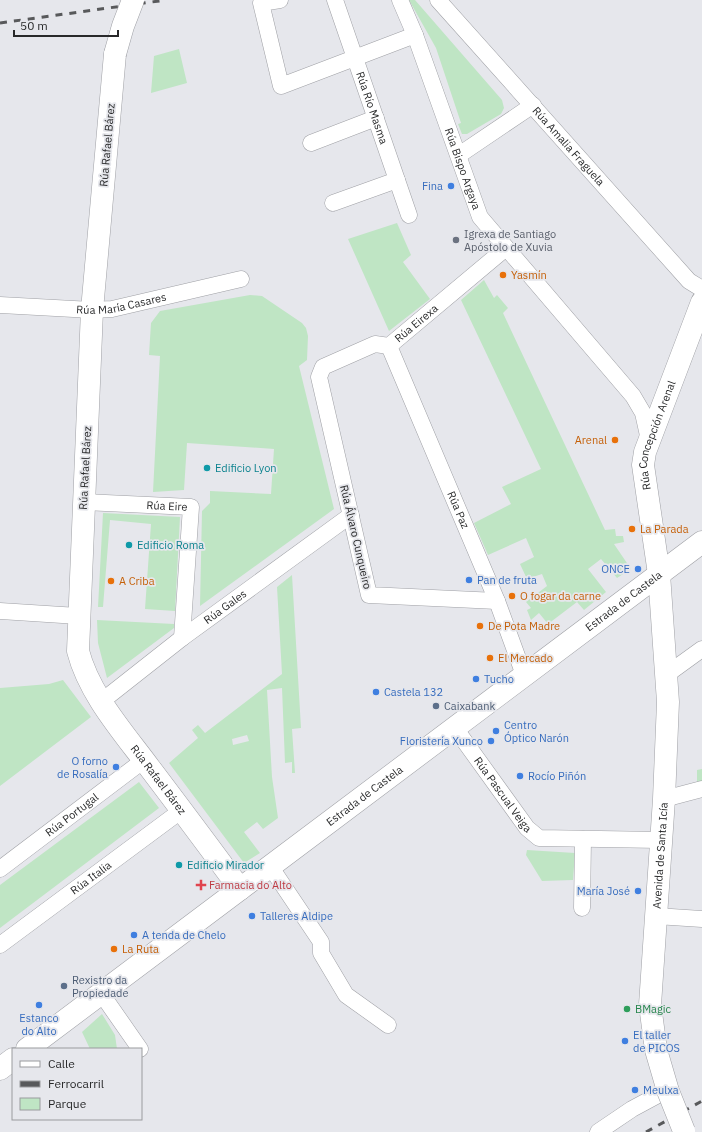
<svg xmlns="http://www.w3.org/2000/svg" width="702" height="1132" viewBox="0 0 702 1132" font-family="'IBM Plex Sans',sans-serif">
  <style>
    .green { fill: #bfe5c4; fill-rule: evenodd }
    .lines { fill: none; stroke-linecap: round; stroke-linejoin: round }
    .street-casing { stroke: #9fa0a5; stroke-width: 17 }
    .secondary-casing { stroke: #9fa0a5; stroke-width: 23 }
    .primary-casing { stroke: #9fa0a5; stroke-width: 23 }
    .street { stroke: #fff; stroke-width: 16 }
    .secondary { stroke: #fff; stroke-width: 22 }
    .primary { stroke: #fff; stroke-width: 22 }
    .rail { stroke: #58595b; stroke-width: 3; stroke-dasharray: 7 7; stroke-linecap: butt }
    .secondary-bridge-casing { stroke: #9fa0a5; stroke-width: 23; stroke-linecap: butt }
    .secondary-bridge { stroke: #fff; stroke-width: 22 }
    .shop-dot { fill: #3f7fe0; stroke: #e6e7ec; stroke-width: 1.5 }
    .worship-dot { fill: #6b7280; stroke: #e6e7ec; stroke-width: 1.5 }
    .food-dot { fill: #e8710a; stroke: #e6e7ec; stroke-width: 1.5 }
    .culture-dot { fill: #0f9aa8; stroke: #e6e7ec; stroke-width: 1.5 }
    .service-dot { fill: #5c6f8a; stroke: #e6e7ec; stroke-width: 1.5 }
    .health-dot { fill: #e0444e; stroke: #e6e7ec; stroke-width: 1.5 }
    .leisure-dot { fill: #2e9e5b; stroke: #e6e7ec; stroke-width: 1.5 }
    .labels { text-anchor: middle; stroke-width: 3.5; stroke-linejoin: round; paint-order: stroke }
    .street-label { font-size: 11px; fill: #28292a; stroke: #e6e7ec }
    .shop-label { font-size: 11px; fill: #366cbe; stroke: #e6e7ec; text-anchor: start }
    .worship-label { font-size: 11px; fill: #5b616d; stroke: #e6e7ec; text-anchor: start }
    .food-label { font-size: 11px; fill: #c56008; stroke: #e6e7ec; text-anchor: start }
    .culture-label { font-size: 11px; fill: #0d838f; stroke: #e6e7ec; text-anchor: start }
    .service-label { font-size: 11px; fill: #4e5e75; stroke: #e6e7ec; text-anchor: start }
    .health-label { font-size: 11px; fill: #be3a42; stroke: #e6e7ec; text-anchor: start }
    .leisure-label { font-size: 11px; fill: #27864d; stroke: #e6e7ec; text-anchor: start }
  </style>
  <rect width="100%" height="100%" fill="#e6e7ec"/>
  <path class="green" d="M 409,0 L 415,0 L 502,100 L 504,108 L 501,114 L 467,134 L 462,134 L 458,124 L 461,123 L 436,48 Z
    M 179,49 L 187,83 L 151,93 L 154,56 Z
    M 397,223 L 411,255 L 403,262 L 430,299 L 389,331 L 348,239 Z
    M 484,280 L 494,298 L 497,295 L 508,308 L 503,313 L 605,530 L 615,529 L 616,536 L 623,536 L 624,542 L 614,544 L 631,569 L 617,578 L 601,559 L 588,569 L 606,592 L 584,610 L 577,602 L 548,624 L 539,613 L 531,620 L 527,610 L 531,608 L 526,602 L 547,586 L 542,574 L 527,579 L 520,564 L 534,557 L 526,538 L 488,555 L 474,523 L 511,504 L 502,487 L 541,469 L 461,300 Z
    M 250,295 L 262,296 L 302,323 L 306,328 L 308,336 L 307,360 L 299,366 L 334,509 L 200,606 L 202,511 L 210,503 L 210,491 L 271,494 L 274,449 L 187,443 L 184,490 L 153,492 L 160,356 L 149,355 L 151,323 L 160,311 Z
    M 103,513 L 180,517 L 175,611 L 145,609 L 151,524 L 110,520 L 103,607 L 98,607 Z
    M 292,575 L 301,728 L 292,729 L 295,773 L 292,773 L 292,762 L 285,763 L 282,688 L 267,690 L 272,777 L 278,818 L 263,829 L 257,822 L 244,832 L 260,853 L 244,863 L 169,763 L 198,738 L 192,730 L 198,725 L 205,733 L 282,674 L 277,587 ZM 247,735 L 249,741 L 233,745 L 232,739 Z
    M 97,620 L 174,624 L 174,628 L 107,678 L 98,643 Z
    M 63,680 L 91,717 L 0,786 L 0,688 L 49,684 Z
    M 702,769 L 702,781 L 697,784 L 697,770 Z
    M 139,782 L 159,808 L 0,928 L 0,885 Z
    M 527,850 L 575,853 L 573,880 L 542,881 L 526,855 Z
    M 102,1014 L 115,1035 L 117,1049 L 90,1049 L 82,1032 Z"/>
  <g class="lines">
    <g class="street-casing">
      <g id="street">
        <path d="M 280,0 L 261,3 L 281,86 L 415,35"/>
        <path id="s1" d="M 335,0 L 409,215"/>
        <path id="s2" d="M 400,0 L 415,35 L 480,217 L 633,396 L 643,413 L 649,440"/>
        <path id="s3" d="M 438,0 L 689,281 L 702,289"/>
        <path d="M 311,143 L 376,118"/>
        <path d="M 459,155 L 533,105"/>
        <path d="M 333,203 L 397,180"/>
        <path id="s4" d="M 0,305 L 92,310 L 112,309 L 241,279"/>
        <path id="s5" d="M 389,346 L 497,601 L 524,675"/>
        <path id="s6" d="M 84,502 L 191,507 L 182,638"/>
        <path id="s7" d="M 497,601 L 369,595 L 319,377 L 323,367 L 375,344 L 389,346 L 506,248"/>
        <path d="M 0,611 L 78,616"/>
        <path d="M 666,675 L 702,649"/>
        <path id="s8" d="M 102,701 L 182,638 L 351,515"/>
        <path id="s9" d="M 455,728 L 527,828 L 539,838 L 660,840"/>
        <path d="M 664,799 L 702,789"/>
        <path d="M 270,866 L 321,942 L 321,953 L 346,995 L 388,1025"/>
        <path id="s10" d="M 0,869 L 144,760"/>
        <path d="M 582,908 L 583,839"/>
        <path d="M 656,916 L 702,919"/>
        <path id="s11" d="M 0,945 L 182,810"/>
        <path d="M 101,993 L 140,1049"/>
        <path d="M 598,1132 L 632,1109 L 658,1095 L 666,1087"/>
      </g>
    </g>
    <g class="secondary-casing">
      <g id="secondary">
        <path id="s12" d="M 115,54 L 92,310 L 78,651 C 89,694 123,732 149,767 C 180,808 210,848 240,889"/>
        <path id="s13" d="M 668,1091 L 656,1050 L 650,1005 L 664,799 L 668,702 L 659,574 L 643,465 L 645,452 L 702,302"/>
      </g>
    </g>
    <g class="primary-casing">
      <g id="primary">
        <path id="s14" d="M 27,1049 L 702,542"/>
        <path d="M 0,1069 L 13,1059"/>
      </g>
    </g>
    <use href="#street" class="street"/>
    <use href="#secondary" class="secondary"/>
    <use href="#primary" class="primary"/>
    <path class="rail" d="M 0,23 L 166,0
      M 646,1132 L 702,1101"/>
    <g class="secondary-bridge-casing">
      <path id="secondary-bridge" d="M 115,54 L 123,26 L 133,0
        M 668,1091 L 684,1131"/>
    </g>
    <use href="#secondary-bridge" class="secondary-bridge"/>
  </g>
  <g class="shop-dot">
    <circle cx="451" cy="186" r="4"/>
    <circle cx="638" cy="569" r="4"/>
    <circle cx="469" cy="580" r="4"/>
    <circle cx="476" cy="679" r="4"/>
    <circle cx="376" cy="692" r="4"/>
    <circle cx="496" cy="731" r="4"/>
    <circle cx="491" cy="741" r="4"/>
    <circle cx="116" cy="767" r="4"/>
    <circle cx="520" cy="776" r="4"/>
    <circle cx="638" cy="891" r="4"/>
    <circle cx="252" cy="916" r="4"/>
    <circle cx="134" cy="935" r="4"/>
    <circle cx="39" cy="1005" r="4"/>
    <circle cx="625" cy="1041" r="4"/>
    <circle cx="635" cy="1090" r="4"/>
  </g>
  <circle class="worship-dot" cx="456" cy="240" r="4"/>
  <g class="food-dot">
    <circle cx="503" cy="275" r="4"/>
    <circle cx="615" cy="440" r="4"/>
    <circle cx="632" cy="529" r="4"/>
    <circle cx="111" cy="581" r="4"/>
    <circle cx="512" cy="596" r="4"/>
    <circle cx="480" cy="626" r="4"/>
    <circle cx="490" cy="658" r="4"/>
    <circle cx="114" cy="949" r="4"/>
  </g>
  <g class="culture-dot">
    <circle cx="207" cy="468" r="4"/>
    <circle cx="129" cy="545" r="4"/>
    <circle cx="179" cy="865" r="4"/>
  </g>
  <g class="service-dot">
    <circle cx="436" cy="706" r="4"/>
    <circle cx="64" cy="986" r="4"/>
  </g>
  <path class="health-dot" d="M199 879h4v4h4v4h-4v4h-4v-4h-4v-4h4z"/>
  <circle class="leisure-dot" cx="627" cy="1009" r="4"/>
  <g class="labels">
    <g class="street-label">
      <text dy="4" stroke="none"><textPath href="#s1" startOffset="114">Rúa Río Masma</textPath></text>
      <text transform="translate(107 145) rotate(-85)" y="4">Rúa Rafael Bárez</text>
      <text dy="4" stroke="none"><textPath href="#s3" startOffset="196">Rúa Amalia Fraguela</textPath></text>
      <text dy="4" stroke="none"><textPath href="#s2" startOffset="180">Rúa Bispo Argaya</textPath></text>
      <text dy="4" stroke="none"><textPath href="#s4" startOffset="122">Rúa María Casares</textPath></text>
      <text dy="4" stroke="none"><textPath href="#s7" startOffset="469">Rúa Eirexa</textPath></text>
      <text dy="4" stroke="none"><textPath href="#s13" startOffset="662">Rúa Concepción Arenal</textPath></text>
      <text transform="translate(85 468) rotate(-87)" y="4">Rúa Rafael Bárez</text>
      <text dy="4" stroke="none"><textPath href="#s6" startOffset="83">Rúa Eire</textPath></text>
      <text dy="4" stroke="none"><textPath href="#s5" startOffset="178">Rúa Paz</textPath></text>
      <text transform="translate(356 537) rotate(77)" y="4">Rúa Álvaro Cunqueiro</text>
      <text dy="4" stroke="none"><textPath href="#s14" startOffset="746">Estrada de Castela</textPath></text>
      <text dy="4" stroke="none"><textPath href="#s8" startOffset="155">Rúa Gales</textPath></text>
      <text dy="4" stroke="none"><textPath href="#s12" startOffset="751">Rúa Rafael Bárez</textPath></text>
      <text dy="4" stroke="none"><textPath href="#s9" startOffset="82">Rúa Pascual Veiga</textPath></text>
      <text dy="4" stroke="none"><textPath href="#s14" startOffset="422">Estrada de Castela</textPath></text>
      <text dy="4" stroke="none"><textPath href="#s10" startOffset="90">Rúa Portugal</textPath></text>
      <text dy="4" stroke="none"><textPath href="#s13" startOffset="238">Avenida de Santa Icía</textPath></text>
      <text dy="4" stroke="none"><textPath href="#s11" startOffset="113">Rúa Italia</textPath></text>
    </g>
    <g class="shop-label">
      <text x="443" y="190" text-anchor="end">Fina</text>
      <text x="630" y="573" text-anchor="end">ONCE</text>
      <text x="477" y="584">Pan de fruta</text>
      <text x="484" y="683">Tucho</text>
      <text x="384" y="696">Castela 132</text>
      <text x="504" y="729">Centro<tspan x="504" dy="13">Óptico Narón</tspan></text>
      <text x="483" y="745" text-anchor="end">Floristería Xunco</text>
      <text x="108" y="765" text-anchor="end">O forno<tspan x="108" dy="13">de Rosalía</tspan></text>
      <text x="528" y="780">Rocío Piñón</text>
      <text x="630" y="895" text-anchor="end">María José</text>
      <text x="260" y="920">Talleres Aldipe</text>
      <text x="142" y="939">A tenda de Chelo</text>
      <text x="39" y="1022" text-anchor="middle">Estanco<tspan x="39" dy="13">do Alto</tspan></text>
      <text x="633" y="1039">El taller<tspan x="633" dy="13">de PICOS</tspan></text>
      <text x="643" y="1094">Meulxa</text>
    </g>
    <g class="worship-label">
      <text x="464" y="238">Igrexa de Santiago<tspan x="464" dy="13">Apóstolo de Xuvia</tspan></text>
    </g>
    <g class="food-label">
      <text x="511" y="279">Yasmín</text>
      <text x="607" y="444" text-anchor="end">Arenal</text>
      <text x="640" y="533">La Parada</text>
      <text x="119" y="585">A Criba</text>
      <text x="520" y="600">O fogar da carne</text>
      <text x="488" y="630">De Pota Madre</text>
      <text x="498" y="662">El Mercado</text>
      <text x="122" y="953">La Ruta</text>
    </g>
    <g class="culture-label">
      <text x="215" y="472">Edificio Lyon</text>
      <text x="137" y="549">Edificio Roma</text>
      <text x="187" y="869">Edificio Mirador</text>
    </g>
    <g class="service-label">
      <text x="444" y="710">Caixabank</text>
      <text x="72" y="984">Rexistro da<tspan x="72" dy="13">Propiedade</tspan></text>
    </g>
    <g class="health-label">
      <text x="209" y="889">Farmacia do Alto</text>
    </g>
    <g class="leisure-label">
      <text x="635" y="1013">BMagic</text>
    </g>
  </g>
  <rect x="12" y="1048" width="130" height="72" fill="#e6e7ec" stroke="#9a9b9e"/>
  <rect x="20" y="1061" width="20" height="6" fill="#ffffff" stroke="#9a9b9e"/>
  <text x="48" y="1068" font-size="12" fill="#28292a">Calle</text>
  <rect x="20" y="1081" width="20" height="6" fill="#58595b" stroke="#9a9b9e"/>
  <text x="48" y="1088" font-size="12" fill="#28292a">Ferrocarril</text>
  <rect x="20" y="1098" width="20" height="12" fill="#bfe5c4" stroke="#9a9b9e"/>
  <text x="48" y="1108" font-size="12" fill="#28292a">Parque</text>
  <path d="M14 30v6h104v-6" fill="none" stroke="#28292a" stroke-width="2"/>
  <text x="20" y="30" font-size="12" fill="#28292a" stroke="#e6e7ec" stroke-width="3" paint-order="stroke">50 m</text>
</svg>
